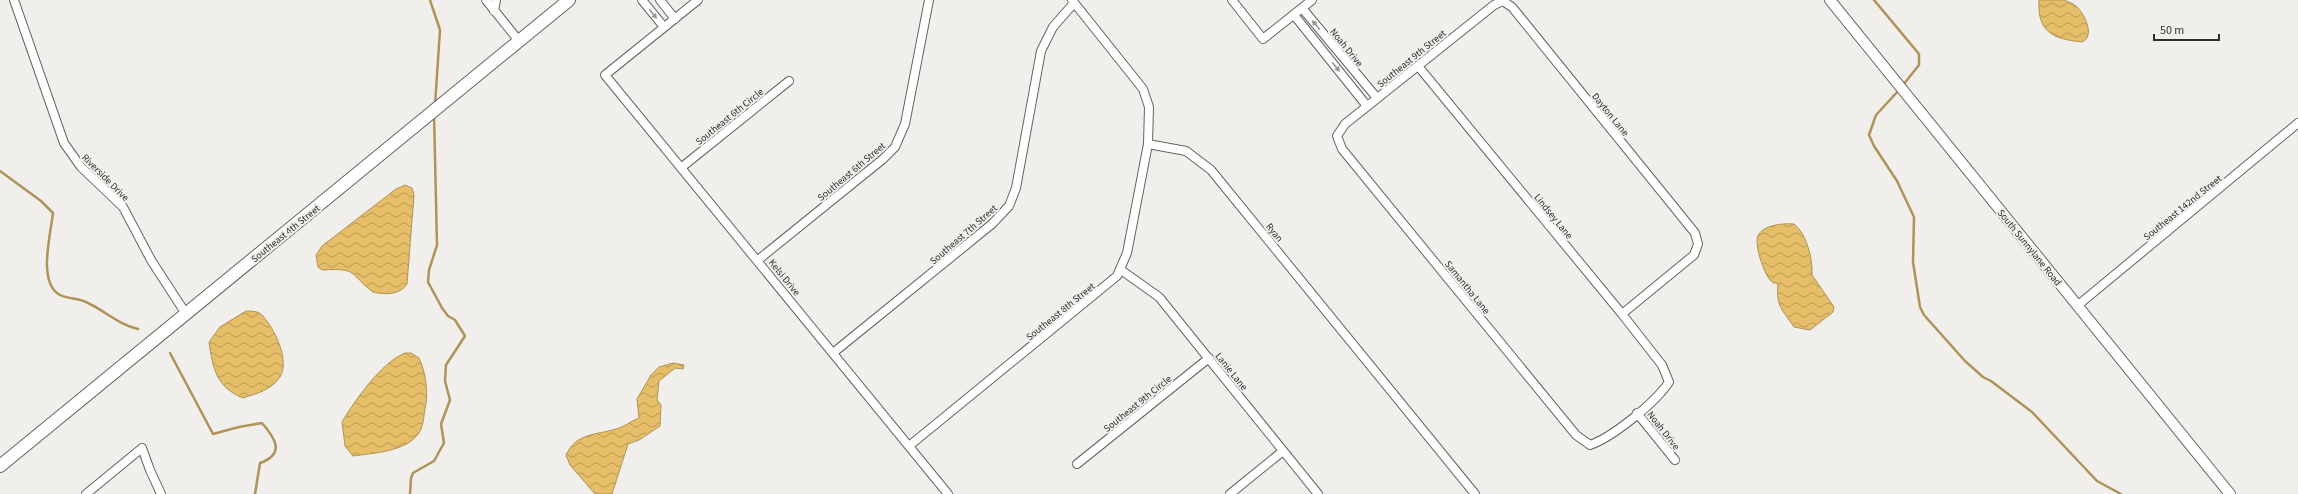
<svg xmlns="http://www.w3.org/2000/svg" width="2298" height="494" viewBox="0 0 2298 494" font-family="'Source Sans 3',sans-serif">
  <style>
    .water { fill: url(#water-waves); stroke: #af9357 }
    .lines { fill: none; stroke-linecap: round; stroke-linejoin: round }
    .stream { stroke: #af9357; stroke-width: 2.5 }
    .minor-casing { stroke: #666462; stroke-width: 10 }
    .tertiary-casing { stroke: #666462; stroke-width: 12 }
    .secondary-casing { stroke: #666462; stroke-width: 14 }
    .minor { stroke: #fff; stroke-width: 8 }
    .tertiary { stroke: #fff; stroke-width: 10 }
    .secondary { stroke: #fff; stroke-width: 12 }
    .oneway { fill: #989796 }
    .labels { text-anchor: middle; stroke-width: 4; stroke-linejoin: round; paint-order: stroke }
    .street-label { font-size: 10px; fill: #302f2e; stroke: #f1efec }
  </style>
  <defs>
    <pattern id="water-waves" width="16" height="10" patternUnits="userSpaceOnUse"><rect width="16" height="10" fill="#e6be68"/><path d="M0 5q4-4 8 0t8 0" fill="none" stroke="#bb9b56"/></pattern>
  </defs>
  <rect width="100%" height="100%" fill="#f1efec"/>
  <path class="water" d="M 2064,0 C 2068,2 2073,3 2076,6 C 2084,13 2096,36 2082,42 C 2053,39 2037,32 2039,0 Z
    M 405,185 L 412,188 L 414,195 L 407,284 C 400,295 385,295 373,292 C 348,273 359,268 322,270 L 318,267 L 316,255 L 322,246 L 396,189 Z
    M 1794,224 C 1807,234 1813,260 1812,275 L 1834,307 L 1833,312 L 1810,330 L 1794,327 C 1782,309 1776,307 1778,284 C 1775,283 1772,283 1770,280 C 1764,273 1754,245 1758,236 C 1762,225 1784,223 1794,224 Z
    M 246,311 C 252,311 259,311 263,316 C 275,330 290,360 280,377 C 271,390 258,393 243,398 C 216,387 213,369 209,342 L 220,327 Z
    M 405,353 L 411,353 L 419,358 C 425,371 428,388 426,403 C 424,412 424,425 419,433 C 406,452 373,453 353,456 L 345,446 L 342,422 C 355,400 382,362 405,353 Z
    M 673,363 L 684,365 L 683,369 L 675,368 L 659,381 L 657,400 L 661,405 L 660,426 L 639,440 L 628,444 L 612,494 L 595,494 L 570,465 L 566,455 C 576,433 596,435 616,429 C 624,427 631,421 639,418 L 637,399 L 651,375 L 659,367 Z"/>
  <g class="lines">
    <path class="stream" d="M 430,0 L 440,30 L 435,105
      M 1874,0 L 1919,54 L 1919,65 L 1903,85
      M 1900,89 L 1876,115 L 1869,135 L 1874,146 L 1897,181 L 1914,217 L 1913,262 L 1920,307 L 1924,315 L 1965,361 L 1983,377 L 1991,381 L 2032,412 L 2097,481 L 2121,494
      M 0,171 L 41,201 L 53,213 C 51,233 37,283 60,295 C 68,299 78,298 86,302 C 104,310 119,325 138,329
      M 170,353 L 213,434 L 239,427 L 262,423 C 276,439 285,454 260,463 L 255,494
      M 410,494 L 411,478 L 413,473 L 434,461 L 444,443 L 441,424 L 450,400 L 445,381 L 446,365 L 465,336 L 455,320 L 448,316 L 442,308 L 428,282 L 429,270 L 437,245 L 434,114"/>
    <g class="minor-casing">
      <path id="minor" d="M 14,0 L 64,143 L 81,167 L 123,207 L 151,260 L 186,314
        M 486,0 L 519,41
        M 642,0 L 664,27
        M 660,0 L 675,19
        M 698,0 L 605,75 L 948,494
        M 1072,0 L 1143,89 L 1149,107 L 1148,144 L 1186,151 L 1211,170 L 1475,494
        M 1232,0 L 1263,39 L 1312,0
        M 1302,8 L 1377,98
        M 494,11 L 496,0
        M 1294,15 L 1367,106
        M 1418,66 L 1622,314 L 1662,365 L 1669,382 C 1656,402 1613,437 1590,445 L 1576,435 L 1342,149 L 1337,136 L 1345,124 L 1494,5 L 1503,1 L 1512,7 L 1695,233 L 1698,244 L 1694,255 L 1622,314
        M 682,167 L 789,81
        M 758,260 L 883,159 L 895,147 L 905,124 L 929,0
        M 1121,270 L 1159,297 L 1318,494
        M 2077,306 L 2298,123
        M 833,353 L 992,224 L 1009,206 L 1016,188 L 1041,51 L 1053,27 L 1074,3
        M 1637,413 L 1675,460
        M 909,446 L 1117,276 L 1127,253 L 1148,144
        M 1077,464 L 1209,358
        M 86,494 L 142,448 L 150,470 L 161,494
        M 1230,494 L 1283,451"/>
    </g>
    <g class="tertiary-casing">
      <path id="tertiary" d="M 1830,0 L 2230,494"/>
    </g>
    <g class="secondary-casing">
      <path id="secondary" d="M 0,466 L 569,0"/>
    </g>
    <use href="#minor" class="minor"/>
    <use href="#tertiary" class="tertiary"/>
    <use href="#secondary" class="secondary"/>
  </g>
  <defs><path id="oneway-solid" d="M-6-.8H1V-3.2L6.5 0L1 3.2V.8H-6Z"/></defs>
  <g class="oneway">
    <use href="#oneway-solid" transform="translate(653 14) rotate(52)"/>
    <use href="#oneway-solid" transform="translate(1316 25) rotate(-129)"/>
    <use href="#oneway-solid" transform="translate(1336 67) rotate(51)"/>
  </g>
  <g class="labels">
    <g class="street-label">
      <text transform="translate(1347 47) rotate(51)" y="4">Noah Drive</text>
      <text transform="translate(1411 58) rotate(-39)" y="4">Southeast 9th Street</text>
      <text transform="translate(1611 114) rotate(51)" y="4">Dayton Lane</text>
      <text transform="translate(729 116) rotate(-39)" y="4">Southeast 6th Circle</text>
      <text transform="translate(851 171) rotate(-40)" y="4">Southeast 6th Street</text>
      <text transform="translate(106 177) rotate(45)" y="4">Riverside Drive</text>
      <text transform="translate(2182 207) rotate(-39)" y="4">Southeast 142nd Street</text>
      <text transform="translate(1554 216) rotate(51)" y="4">Lindsey Lane</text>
      <text transform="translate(1275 232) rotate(51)" y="4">Ryan</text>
      <text transform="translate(285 233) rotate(-39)" y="4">Southeast 4th Street</text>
      <text transform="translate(963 234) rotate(-41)" y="4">Southeast 7th Street</text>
      <text transform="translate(2030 247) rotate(51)" y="4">South Sunnylane Road</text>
      <text transform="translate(785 277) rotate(51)" y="4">Kelsi Drive</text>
      <text transform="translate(1468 287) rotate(51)" y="4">Samantha Lane</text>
      <text transform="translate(1060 311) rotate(-39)" y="4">Southeast 8th Street</text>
      <text transform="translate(1232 371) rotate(51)" y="4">Lanie Lane</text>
      <text transform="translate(1137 403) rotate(-39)" y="4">Southeast 9th Circle</text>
      <text transform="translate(1664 430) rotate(52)" y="4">Noah Drive</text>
    </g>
  </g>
  <path d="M2154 34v6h65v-6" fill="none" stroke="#302f2e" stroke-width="2"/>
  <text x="2160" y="34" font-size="12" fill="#302f2e" stroke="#f1efec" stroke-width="3" paint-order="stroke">50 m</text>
</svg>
